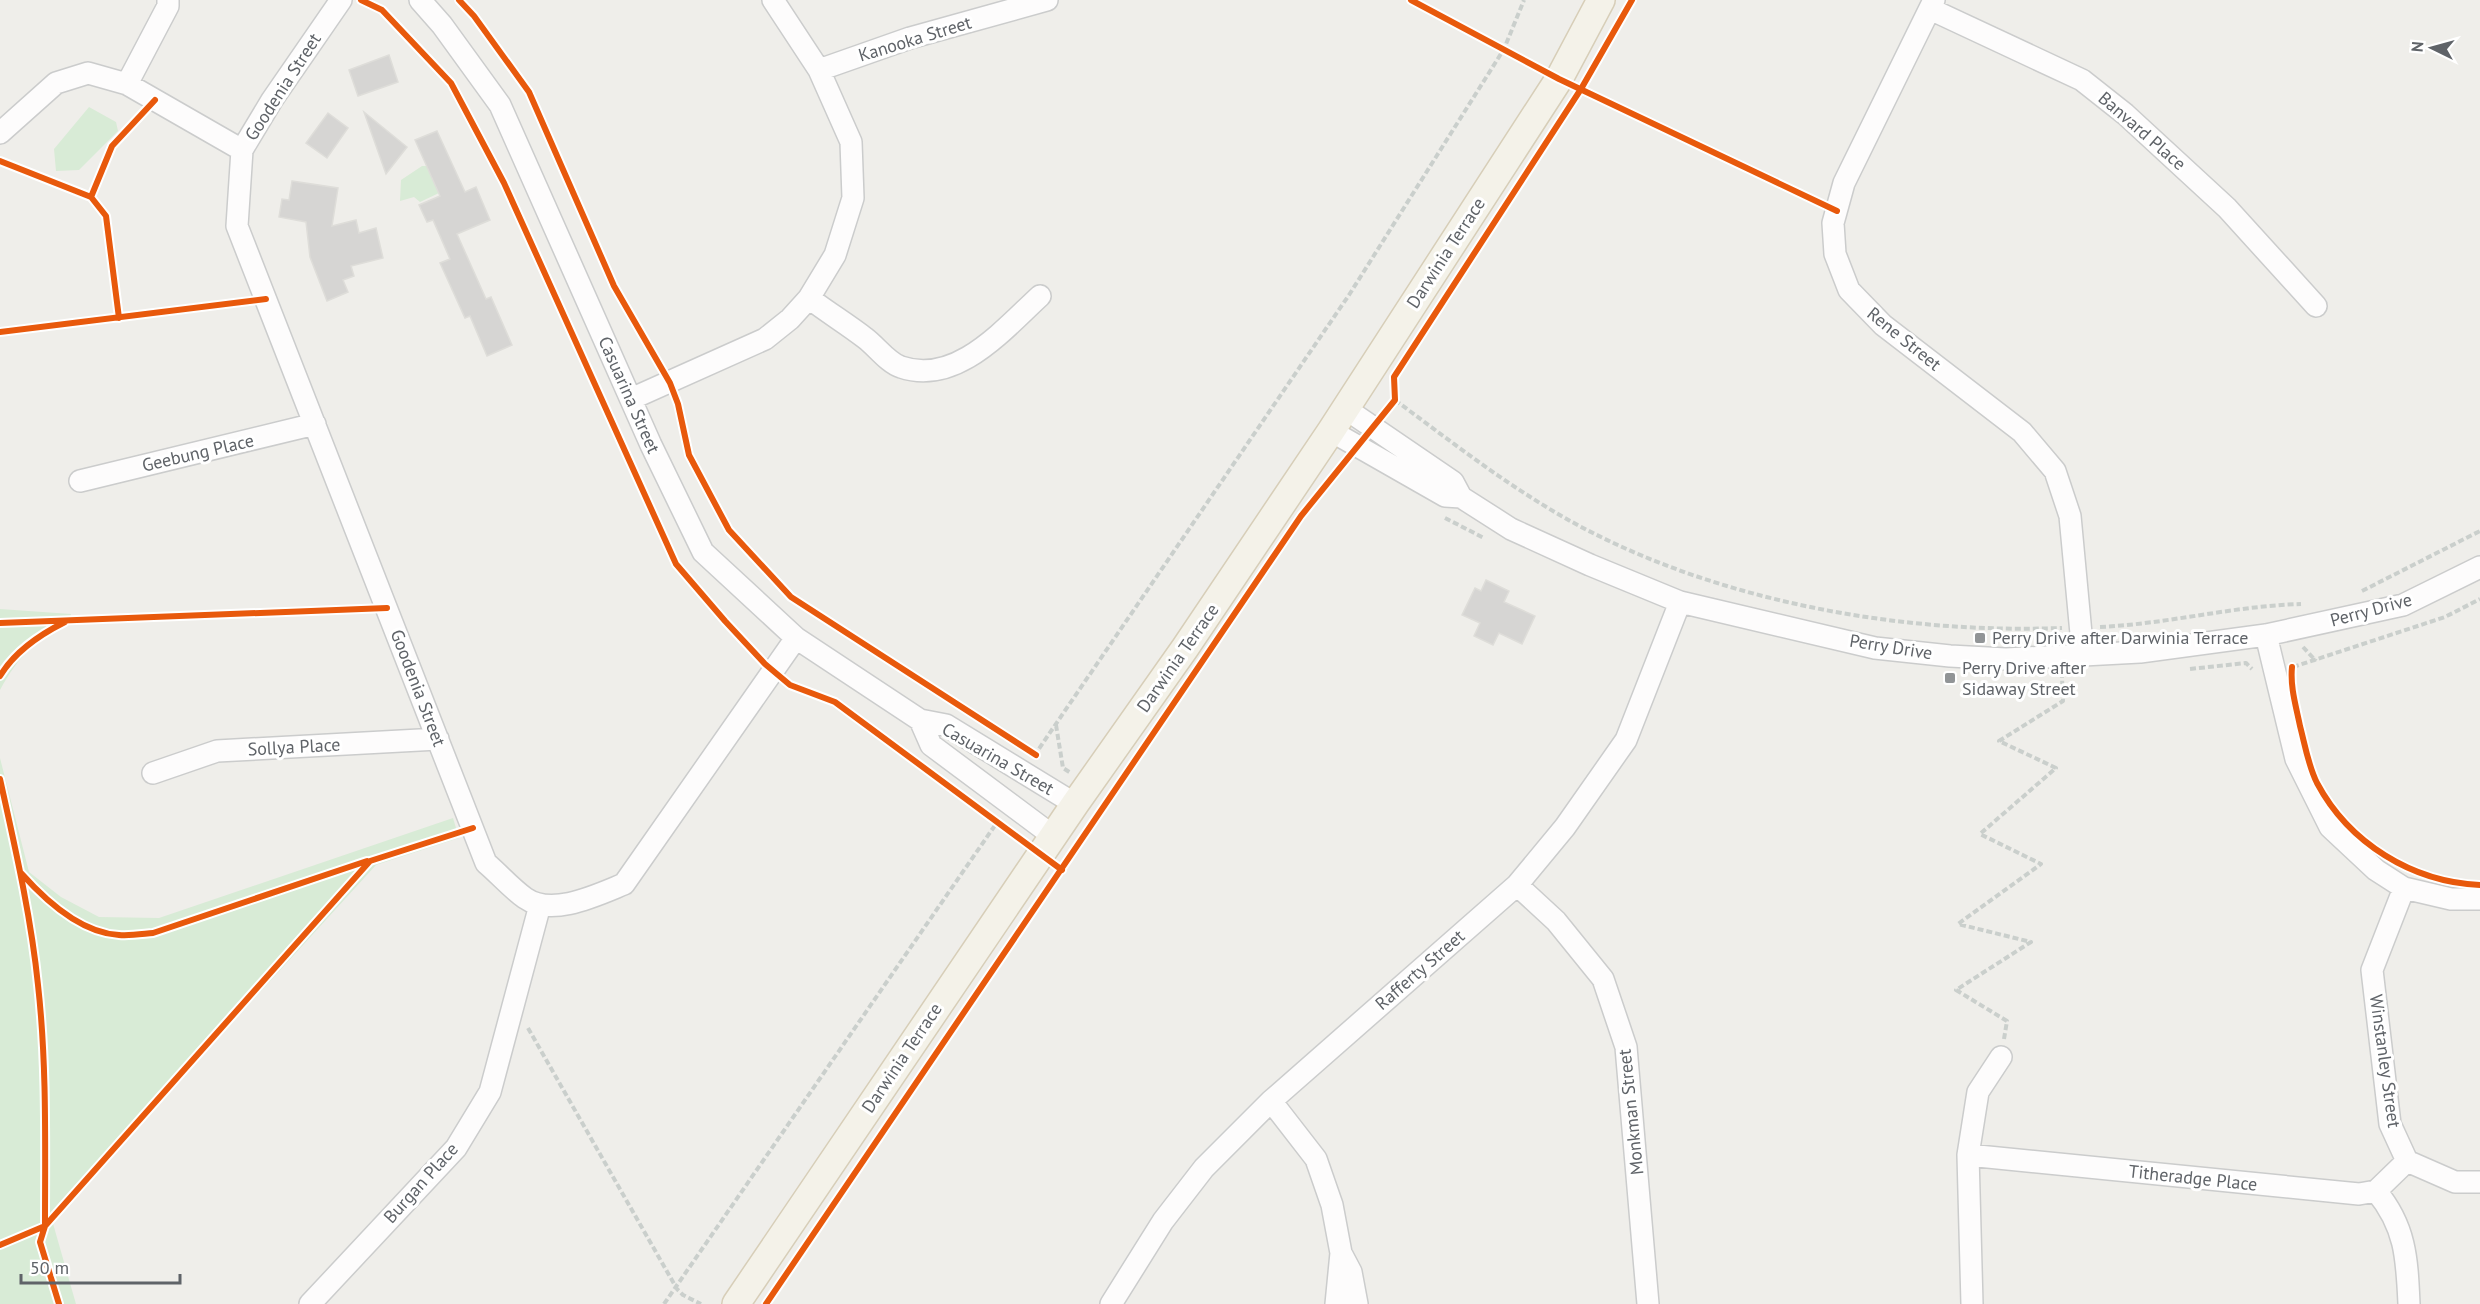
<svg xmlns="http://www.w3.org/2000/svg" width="2480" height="1304" viewBox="0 0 2480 1304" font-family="'PT Sans',sans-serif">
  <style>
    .green { fill: #d8ebd6 }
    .building { fill: #d6d5d3; stroke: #deddd9; stroke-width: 1.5 }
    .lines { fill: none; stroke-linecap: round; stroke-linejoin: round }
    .minor-casing { stroke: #cbcccc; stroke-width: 24 }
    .major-casing { stroke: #d7ceb8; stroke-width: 30 }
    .path { stroke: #cacfcc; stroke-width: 4; stroke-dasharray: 6 3; stroke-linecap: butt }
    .minor { stroke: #fdfcfc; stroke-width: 21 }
    .major { stroke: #f4f2e9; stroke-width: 27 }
    .cycleway-casing { stroke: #fff; stroke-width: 10 }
    .cycleway { stroke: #e8590c; stroke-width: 6 }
    .poi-dot { fill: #919496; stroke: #fff; stroke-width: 2 }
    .labels { text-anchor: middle; stroke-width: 6; stroke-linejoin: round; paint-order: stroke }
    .street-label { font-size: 18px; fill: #5f6368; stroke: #fff }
    .poi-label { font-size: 18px; fill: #5f6368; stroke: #fff; text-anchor: start }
  </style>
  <rect width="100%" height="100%" fill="#efeeea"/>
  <path class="green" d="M 89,107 L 116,122 L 118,131 L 79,170 L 56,171 L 54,149 Z
    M 422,166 L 433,166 L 439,193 L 420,202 L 414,197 L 400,201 L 401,180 Z
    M 0,609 L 71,614 L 70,623 C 34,642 20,654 0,690 Z
    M 0,758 L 29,872 L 61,897 L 99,917 L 159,918 L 453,818 L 459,838 L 376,865 L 52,1220 L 76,1304 L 0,1304 Z"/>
  <path class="building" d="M 389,55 L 398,82 L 358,96 L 349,70 Z
    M 364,112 L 407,147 L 386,174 Z
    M 328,113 L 348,128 L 327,158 L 306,143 Z
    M 437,131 L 465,192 L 476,187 L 490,220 L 457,234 L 486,299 L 491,297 L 512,345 L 487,356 L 470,316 L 465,318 L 440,263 L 450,259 L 433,220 L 427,222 L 419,205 L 440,196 L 415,140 Z
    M 292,181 L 338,188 L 332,226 L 356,220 L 359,233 L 376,228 L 383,258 L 351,266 L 354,276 L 343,280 L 348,292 L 327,301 L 310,257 L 306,222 L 279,217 L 282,199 L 289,200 Z
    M 1486,580 L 1509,591 L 1504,602 L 1535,616 L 1522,644 L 1499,633 L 1493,645 L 1474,636 L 1480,623 L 1462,615 L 1475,588 L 1481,591 Z"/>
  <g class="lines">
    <g class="minor-casing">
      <path id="minor" d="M 341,0 L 272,100 L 242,150 L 237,226 L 486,863 C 499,874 511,888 525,898 C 552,917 597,895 624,884 L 796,638
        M 420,0 L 442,25 L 500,105 L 651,445 L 703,552 L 796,638 L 920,720 L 946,725 L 1075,804
        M 1934,0 L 1844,183 L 1833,223 L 1835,254 L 1849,290 L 1883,325 L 2022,432 L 2055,471 L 2070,516 L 2083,655
        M 1930,9 L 2082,80 L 2125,114 L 2227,208 L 2316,306
        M 819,70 L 910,38 L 1047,0
        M 127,84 L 168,6 L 168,0
        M 0,133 L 56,83 L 88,73 L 127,84 L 242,150
        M 809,298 C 827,312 847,324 865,338 C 876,346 888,363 901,367 C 956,386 1003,330 1040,296
        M 631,399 L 765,339 L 790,319 L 809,298 L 835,255 L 853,198 L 851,142 L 819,70 L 773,0
        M 1346,409 L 1453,482 L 1461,497
        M 1331,431 L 1445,496 L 1461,497 L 1511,529 L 1590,565 L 1680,602 L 1875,648 L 1950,656 L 2006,659 L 2140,652 L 2266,635 L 2403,605 L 2480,567
        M 80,481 L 315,424
        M 2266,635 L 2296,759 L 2330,827 L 2376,870 L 2404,888 L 2451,899 L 2480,899
        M 920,720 L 931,745 L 1053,836
        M 153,773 L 217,751 L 438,739
        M 1517,885 L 1556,921 L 1603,979 L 1626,1047 L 1648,1304
        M 2404,888 L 2372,970 L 2390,1124 L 2407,1161 L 2455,1182 L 2480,1182
        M 1271,1101 L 1316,1159 L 1332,1205 L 1341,1253 L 1351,1272 L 1357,1304
        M 1968,1155 L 2359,1194 L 2376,1191 L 2407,1161
        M 2376,1191 C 2406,1227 2407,1259 2409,1304
        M 310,1304 L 456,1148 L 490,1092 L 540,905
        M 1111,1304 L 1163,1221 L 1204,1168 L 1271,1101 L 1517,885 L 1565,827 L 1626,740 L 1680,602
        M 1336,1304 L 1341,1253
        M 1972,1304 L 1968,1155 L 1978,1092 L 2001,1057"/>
    </g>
    <g class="major-casing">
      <path id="major" d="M 736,1304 L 1075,804 L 1185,648 L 1331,431 L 1559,79 L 1601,0"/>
    </g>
    <path class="path" d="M 1395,400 C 1457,446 1518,494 1587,530 C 1728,603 1904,634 2062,628
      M 1445,518 L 1484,538
      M 2362,591 L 2480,531
      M 2100,627 C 2167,624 2233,606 2301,604
      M 2303,647 L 2316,661
      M 2293,667 L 2445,617 L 2480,599
      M 2190,669 L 2246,663 L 2252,669
      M 1056,725 L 1063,768 L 1071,773
      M 1034,756 L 1349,295 L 1504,49 L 1524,0
      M 528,1028 L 677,1289 L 683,1295 L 701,1304
      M 2004,1039 L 2007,1021 L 1956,990 L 2031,942 L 1958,924 L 2041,864 L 1980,834 L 2056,768 L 1999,741 L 2063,701 L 2062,677
      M 664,1304 L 998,821"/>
    <use href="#minor" class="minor"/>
    <use href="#major" class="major"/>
    <g class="cycleway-casing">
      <path id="cycleway" d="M 361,0 L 382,10 L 451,83 L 504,183 L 676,564 L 725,621 L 765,664 L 790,685 L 835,702 L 1062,870
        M 459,0 L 474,16 L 529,92 L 614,286 L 670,383 L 678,404 L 689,455 L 729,530 L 791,597 L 1036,755
        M 1411,0 L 1559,79 L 1837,211
        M 0,161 L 91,197
        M 119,318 L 106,216 L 91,197 L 112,146 L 155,100
        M 0,332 L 266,299
        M 0,623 L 387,608
        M 2292,667 C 2290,687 2296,706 2300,726 C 2305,745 2308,765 2317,783 C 2349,843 2412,882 2480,885
        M 0,676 C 15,651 39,635 65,622
        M 0,779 C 15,847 31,916 38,985 C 47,1065 45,1145 45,1226 L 40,1242 L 59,1304
        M 21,873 C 45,900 81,933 119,935 C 130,936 142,934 153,933 L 367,861
        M 0,1245 L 45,1226 L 370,861 L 473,828
        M 766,1304 L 1301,516 L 1395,400 L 1394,377 L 1581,89 L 1632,0"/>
    </g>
    <use href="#cycleway" class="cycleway"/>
  </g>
  <g class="poi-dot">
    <rect x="1974" y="632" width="12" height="12" rx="3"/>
    <rect x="1944" y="672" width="12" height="12" rx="3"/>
  </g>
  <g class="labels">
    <g class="street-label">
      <text transform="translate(915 39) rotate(-17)" y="6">Kanooka Street</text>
      <text transform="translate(283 87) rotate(-57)" y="6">Goodenia Street</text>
      <text transform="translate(2142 131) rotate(41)" y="6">Banvard Place</text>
      <text transform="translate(1446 253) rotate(-57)" y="6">Darwinia Terrace</text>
      <text transform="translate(1904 339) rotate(39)" y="6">Rene Street</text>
      <text transform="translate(629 395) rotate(66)" y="6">Casuarina Street</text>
      <text transform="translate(198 453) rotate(-13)" y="6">Geebung Place</text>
      <text transform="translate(2371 610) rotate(-15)" y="6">Perry Drive</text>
      <text transform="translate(1891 647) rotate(9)" y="6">Perry Drive</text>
      <text transform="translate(1178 658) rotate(-55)" y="6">Darwinia Terrace</text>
      <text transform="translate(418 688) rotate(69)" y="6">Goodenia Street</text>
      <text transform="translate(294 747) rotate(-3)" y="6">Sollya Place</text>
      <text transform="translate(998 759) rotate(30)" y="6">Casuarina Street</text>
      <text transform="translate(1420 970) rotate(-41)" y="6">Rafferty Street</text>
      <text transform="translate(902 1058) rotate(-56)" y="6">Darwinia Terrace</text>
      <text transform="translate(2385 1061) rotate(82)" y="6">Winstanley Street</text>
      <text transform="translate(1631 1112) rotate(-96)" y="6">Monkman Street</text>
      <text transform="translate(2193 1178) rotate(6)" y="6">Titheradge Place</text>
      <text transform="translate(421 1183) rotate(-48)" y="6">Burgan Place</text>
    </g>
    <g class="poi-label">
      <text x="1992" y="644">Perry Drive after Darwinia Terrace</text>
      <text x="1962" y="674">Perry Drive after<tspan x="1962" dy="21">Sidaway Street</tspan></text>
    </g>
  </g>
  <g transform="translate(2432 48) rotate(275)" stroke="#ffffff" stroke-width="4.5" paint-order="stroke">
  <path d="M0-4.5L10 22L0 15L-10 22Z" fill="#5f6368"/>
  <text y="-9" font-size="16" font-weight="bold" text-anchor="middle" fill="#5f6368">N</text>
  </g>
  <path d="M21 1274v9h159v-9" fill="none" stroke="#5f6368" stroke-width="3"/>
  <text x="30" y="1274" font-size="18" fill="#5f6368" stroke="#ffffff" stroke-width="4.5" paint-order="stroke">50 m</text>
</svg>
